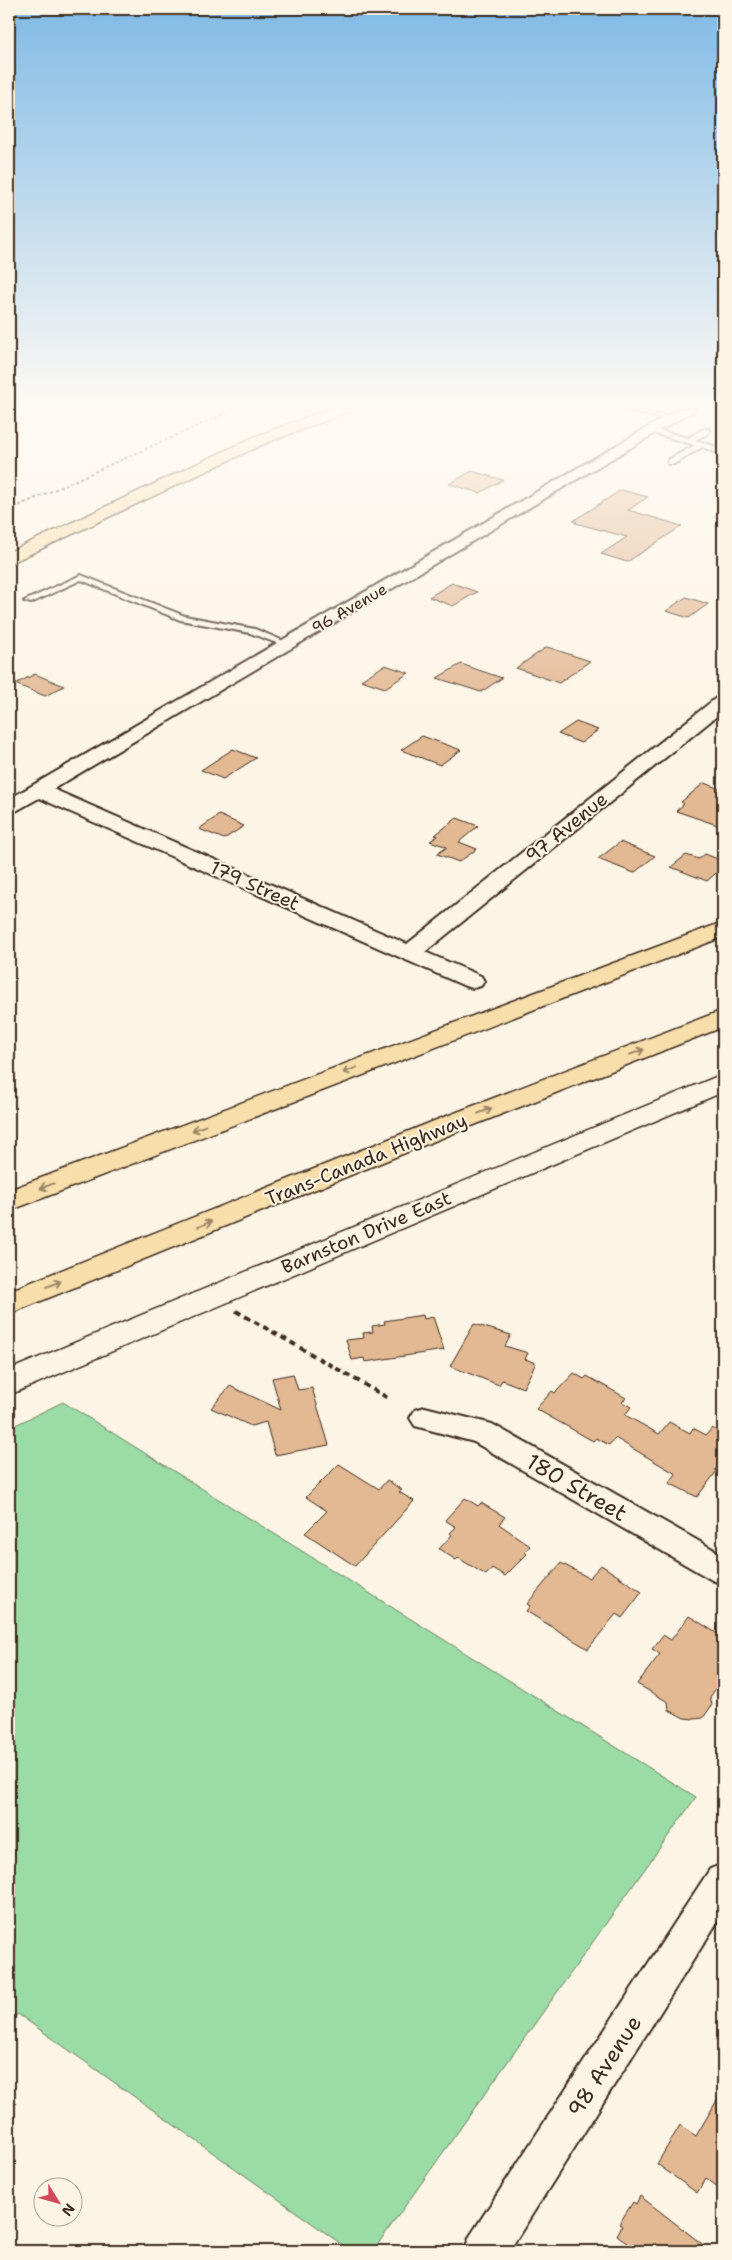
<svg xmlns="http://www.w3.org/2000/svg" width="732" height="2260" viewBox="0 0 732 2260" font-family="'Shantell Sans',sans-serif">
  <style>
    .green { fill: #9bdca6; stroke: #6b8362 }
    .building { fill: #e3b994; stroke: #3b2a1e }
    .lines { fill: none; stroke-linecap: round; stroke-linejoin: round }
    .service-casing { stroke: #3b2a1e; stroke-width: 4 }
    .minor-casing { stroke: #3b2a1e; stroke-width: 4 }
    .tertiary-casing { stroke: #3b2a1e; stroke-width: 3 }
    .primary-casing { stroke: #3b2a1e; stroke-width: 3 }
    .motorway-casing { stroke: #3b2a1e; stroke-width: 3 }
    .path-far1 { stroke: #3b2a1e; stroke-width: 2; stroke-dasharray: 3 2.5; stroke-linecap: butt }
    .path { stroke: #3b2a1e; stroke-width: 4; stroke-dasharray: 6 4.5; stroke-linecap: butt }
    .service { fill: #fcf5e5; fill-rule: evenodd }
    .minor { fill: #fcf5e5; fill-rule: evenodd }
    .tertiary { fill: #fcf5e5; fill-rule: evenodd }
    .primary { fill: #f8deab; fill-rule: evenodd }
    .motorway { fill: #f8deab; fill-rule: evenodd }
    .oneway { stroke: #9a8464 }
    .labels { text-anchor: middle; stroke-width: 4; stroke-linejoin: round; paint-order: stroke }
    .far-street-label { font-size: 16px; fill: #3b2a1e; stroke: #fcf5e5 }
    .street-label { font-size: 19px; fill: #3b2a1e; stroke: #fcf5e5 }
    .near-street-label { font-size: 22px; fill: #3b2a1e; stroke: #fcf5e5 }
  </style>
  <rect width="100%" height="100%" fill="#fcf5e5"/>
  <filter id="ink" filterUnits="userSpaceOnUse"><feTurbulence type="fractalNoise" baseFrequency=".02" numOctaves="2"/><feDisplacementMap in="SourceGraphic" scale="10" xChannelSelector="R" yChannelSelector="G"/><feConvolveMatrix kernelMatrix="1 2 1 2 8 2 1 2 1" color-interpolation-filters="sRGB"/></filter>
  <g filter="url(#ink)">
    <path class="green" d="M 63,1402 L 696,1797 L 373,2251 L 351,2251 L 18,2014 L 9,2024 L 9,1428 Z"/>
    <path class="building" d="M 472,471 L 503,480 L 480,493 L 449,484 Z
      M 621,490 L 648,497 L 628,510 L 682,526 L 627,562 L 601,554 L 627,537 L 575,523 L 577,522 L 573,521 Z
      M 452,583 L 477,592 L 453,606 L 429,597 Z
      M 686,597 L 708,604 L 689,618 L 666,611 Z
      M 547,647 L 590,661 L 559,683 L 516,668 Z
      M 461,664 L 502,678 L 481,692 L 437,678 Z
      M 385,665 L 409,673 L 385,688 L 361,680 Z
      M 35,674 L 64,686 L 45,696 L 15,684 Z
      M 576,722 L 598,730 L 581,743 L 558,734 Z
      M 422,736 L 461,750 L 440,765 L 401,750 Z
      M 233,749 L 256,758 L 223,779 L 201,770 Z
      M 704,783 L 723,790 L 723,827 L 676,811 L 684,804 L 681,802 Z
      M 219,815 L 244,826 L 224,839 L 199,829 Z
      M 457,818 L 478,826 L 459,842 L 477,849 L 459,862 L 437,854 L 447,847 L 430,841 L 438,836 L 435,835 Z
      M 620,842 L 655,856 L 634,873 L 598,859 Z
      M 705,854 L 723,861 L 723,867 L 707,881 L 671,867 L 686,855 L 699,859 Z
      M 423,1315 L 424,1319 L 433,1317 L 444,1350 L 365,1362 L 364,1358 L 352,1360 L 346,1340 L 364,1338 L 363,1333 L 373,1332 L 372,1326 L 385,1324 L 384,1321 Z
      M 474,1324 L 511,1335 L 505,1346 L 528,1353 L 525,1359 L 536,1363 L 523,1388 L 502,1380 L 499,1385 L 450,1366 Z
      M 574,1373 L 584,1379 L 587,1376 L 626,1398 L 622,1402 L 631,1407 L 625,1415 L 659,1434 L 669,1422 L 690,1433 L 693,1428 L 706,1435 L 712,1428 L 723,1434 L 723,1459 L 715,1470 L 717,1471 L 697,1497 L 669,1483 L 676,1474 L 615,1438 L 609,1445 L 596,1438 L 593,1441 L 536,1409 L 552,1391 L 555,1393 Z
      M 293,1374 L 298,1390 L 312,1388 L 329,1445 L 275,1455 L 266,1422 L 251,1426 L 211,1408 L 230,1386 L 281,1410 L 272,1378 Z
      M 339,1464 L 379,1489 L 387,1480 L 402,1490 L 399,1492 L 414,1501 L 355,1566 L 305,1533 L 327,1511 L 306,1497 Z
      M 465,1498 L 478,1506 L 481,1503 L 505,1517 L 499,1524 L 530,1546 L 525,1552 L 527,1554 L 505,1576 L 492,1568 L 486,1575 L 458,1558 L 456,1560 L 439,1549 L 452,1535 L 450,1533 L 456,1527 L 445,1520 Z
      M 561,1563 L 589,1578 L 601,1565 L 642,1592 L 622,1618 L 616,1614 L 588,1649 L 526,1611 L 530,1606 L 527,1604 Z
      M 689,1616 L 723,1637 L 723,1678 L 710,1697 L 712,1705 L 703,1718 L 694,1719 L 684,1718 L 669,1710 L 668,1702 L 637,1684 L 660,1654 L 652,1649 L 663,1635 L 671,1640 Z
      M 723,2090 L 723,2191 L 706,2178 L 697,2193 L 657,2164 L 680,2125 L 696,2136 Z
      M 640,2196 L 711,2251 L 638,2251 L 617,2235 L 622,2226 L 619,2224 L 633,2202 L 636,2204 Z"/>
    <g class="lines">
      <g class="service-casing">
        <path id="service" d="M 622,409 L 635,409 L 676,419 L 672,421 Z
          M 650,428 L 688,438 L 703,429 L 709,429 L 709,433 L 695,440 L 723,449 L 723,455 L 702,447 L 674,464 L 668,464 L 668,460 L 695,445 L 650,432 Z
          M 81,575 L 185,616 L 255,629 L 291,644 L 287,647 L 250,633 L 180,620 L 81,580 L 31,603 L 24,601 Z"/>
      </g>
      <g class="minor-casing">
        <path id="minor" d="M 679,409 L 696,409 L 53,789 L 407,944 L 716,698 L 723,697 L 723,711 L 425,952 L 481,976 L 484,981 L 481,986 L 473,988 L 465,986 L 39,798 L 16,811 L 9,813 L 9,799 Z
          M 425,1407 L 492,1424 L 723,1555 L 723,1584 L 712,1580 L 474,1442 L 415,1426 L 410,1418 L 415,1410 Z
          M 723,1864 L 723,1913 L 509,2251 L 464,2251 L 470,2236 L 710,1869 Z"/>
      </g>
      <g class="tertiary-casing">
        <path id="tertiary" d="M 723,1074 L 723,1092 L 9,1395 L 9,1370 Z"/>
      </g>
      <g class="primary-casing">
        <path id="primary" d="M 329,409 L 351,409 L 348,412 L 266,443 L 9,564 L 9,552 L 254,437 Z"/>
      </g>
      <g class="motorway-casing">
        <path id="motorway" d="M 723,922 L 723,937 L 9,1211 L 9,1190 Z
          M 723,1010 L 723,1027 L 459,1131 L 9,1314 L 9,1291 L 439,1119 Z"/>
      </g>
      <path class="path-far1" d="M 9,510 L 235,409"/>
      <path class="path" d="M 236,1311 L 388,1398"/>
      <use href="#service" class="service"/>
      <use href="#minor" class="minor"/>
      <use href="#tertiary" class="tertiary"/>
      <use href="#primary" class="primary"/>
      <use href="#motorway" class="motorway"/>
    </g>
    <defs><path id="oneway-shaft" d="M-6 0H5M1.5-3L5.5 0L1.5 3" fill="none" stroke-width="1.6" stroke-linecap="round" stroke-linejoin="round" transform="scale(1.25)"/></defs>
    <g class="oneway">
      <use href="#oneway-shaft" transform="translate(637 1052) rotate(-21)"/>
      <use href="#oneway-shaft" transform="translate(350 1070) rotate(159)"/>
      <use href="#oneway-shaft" transform="translate(485 1111) rotate(-21)"/>
      <use href="#oneway-shaft" transform="translate(199 1128) rotate(159)"/>
      <use href="#oneway-shaft" transform="translate(47 1186) rotate(159)"/>
      <use href="#oneway-shaft" transform="translate(205 1224) rotate(-22)"/>
      <use href="#oneway-shaft" transform="translate(54 1284) rotate(-22)"/>
    </g>
  </g>
  <linearGradient id="sky" x2="0" y2="1"><stop stop-color="#80bae6"/><stop offset="0.56" stop-color="#fefaf3"/><stop offset="1" stop-color="#fefaf3" stop-opacity="0"/></linearGradient>
  <rect width="732" height="725" fill="url(#sky)"/>
  <g class="labels">
    <g class="far-street-label">
      <text transform="translate(349 608) rotate(-30)" y="6">96 Avenue</text>
    </g>
    <g class="street-label">
      <text transform="translate(566 827) rotate(-39)" y="7">97 Avenue</text>
      <text transform="translate(255 885) rotate(24)" y="7">179 Street</text>
      <text transform="translate(366 1159) rotate(-22)" y="7">Trans-Canada Highway</text>
      <text transform="translate(366 1232) rotate(-23)" y="7">Barnston Drive East</text>
    </g>
    <g class="near-street-label">
      <text transform="translate(577 1487) rotate(30)" y="8">180 Street</text>
      <text transform="translate(604 2066) rotate(-57)" y="8">98 Avenue</text>
    </g>
  </g>
  <rect width="732" height="2260" fill="none" stroke="#fcf5e5" stroke-width="30"/>
  <rect x="15" y="15" width="702" height="2230" fill="none" stroke="#3b2a1e" stroke-width="2" filter="url(#ink)"/>
  <g transform="translate(58 2202) rotate(127)"><circle r="24" fill="#fcf5e5" stroke="#afa495"/>
  <path d="M0-4L9 19L0 12L-9 19Z" fill="#d1495b"/>
  <text y="-8" font-size="14" font-weight="bold" text-anchor="middle" fill="#3b2a1e">N</text>
  </g>
</svg>
